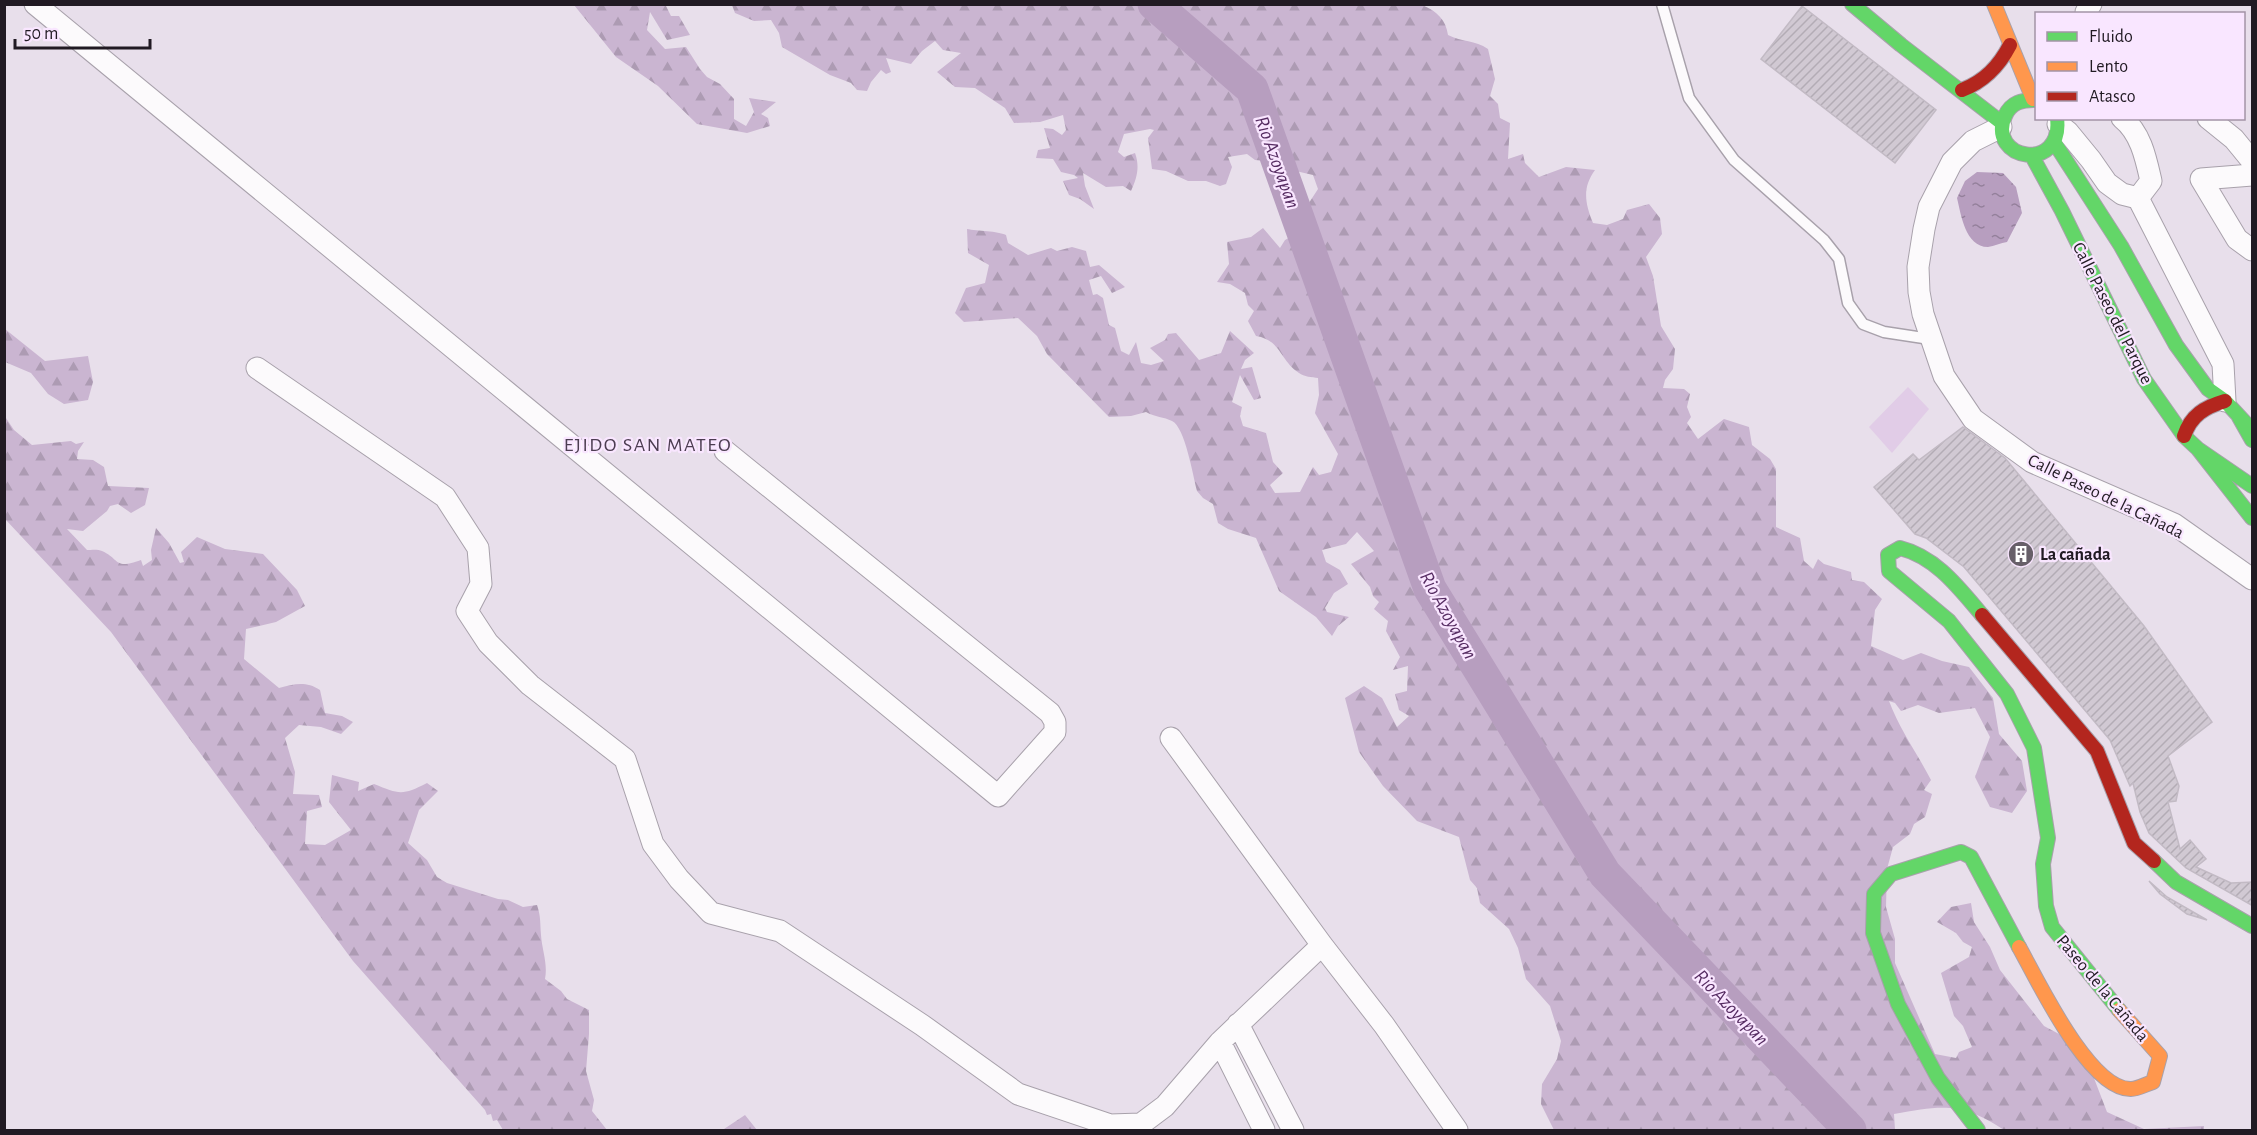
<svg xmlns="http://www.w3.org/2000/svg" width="2257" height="1135" viewBox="0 0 2257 1135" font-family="'Alegreya Sans',sans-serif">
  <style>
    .grass { fill: #e1cce7 }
    .forest { fill: url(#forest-firs) }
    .water { fill: url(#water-ripples) }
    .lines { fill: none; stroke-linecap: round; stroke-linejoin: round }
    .river { stroke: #b79ebf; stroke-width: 33 }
    .building { fill: url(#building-hatch); stroke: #c2bac4; stroke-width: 1.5 }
    .lane-casing { stroke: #a8a1ab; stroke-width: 13 }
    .street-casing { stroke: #a8a1ab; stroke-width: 23 }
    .fast-casing { stroke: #a8a1ab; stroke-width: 16 }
    .slow-casing { stroke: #a8a1ab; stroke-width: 16 }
    .jam-casing { stroke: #a8a1ab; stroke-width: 16 }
    .lane { stroke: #fcfafc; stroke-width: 10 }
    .street { stroke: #fcfafc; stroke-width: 21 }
    .fast { stroke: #63d668; stroke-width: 14 }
    .slow { stroke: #ff974d; stroke-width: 14 }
    .jam { stroke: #b3261e; stroke-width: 14 }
    .labels { text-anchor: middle; stroke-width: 4.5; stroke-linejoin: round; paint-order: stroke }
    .street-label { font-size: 18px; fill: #211a23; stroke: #f9e6ff }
    .poi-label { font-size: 18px; font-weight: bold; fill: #211a23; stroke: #f9e6ff; text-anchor: start }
    .water-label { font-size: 20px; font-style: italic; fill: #562c62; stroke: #f9e6ff }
    .neighbourhood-label { font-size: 20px; letter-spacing: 1.5px; fill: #4c3d51; stroke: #f9e6ff }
  </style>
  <defs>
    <pattern id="forest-firs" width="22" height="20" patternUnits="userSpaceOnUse" patternTransform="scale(1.5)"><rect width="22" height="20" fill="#cab5d1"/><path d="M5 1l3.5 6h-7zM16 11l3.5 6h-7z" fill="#ad9bb3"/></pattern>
    <pattern id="water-ripples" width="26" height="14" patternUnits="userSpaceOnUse" patternTransform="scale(1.5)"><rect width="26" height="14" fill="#b79ebf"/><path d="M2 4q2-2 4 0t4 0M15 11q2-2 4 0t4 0" fill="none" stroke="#94809b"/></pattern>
    <pattern id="building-hatch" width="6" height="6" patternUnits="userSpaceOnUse" patternTransform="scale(1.5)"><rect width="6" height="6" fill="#d1c9d3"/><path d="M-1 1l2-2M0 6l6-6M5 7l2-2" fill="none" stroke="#b3acb5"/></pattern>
  </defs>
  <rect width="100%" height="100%" fill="#e8dfeb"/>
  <path class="grass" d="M 1908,387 L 1929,409 L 1892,453 L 1869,427 Z"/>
  <path class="forest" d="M 662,4 L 666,6 L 671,16 L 679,16 L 690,35 L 667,40 L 650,12 L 647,30 L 665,49 L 686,47 L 700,69 L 707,77 L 720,84 L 734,99 L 734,119 L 746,126 L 754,112 L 749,98 L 776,102 L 761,114 L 768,118 L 770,126 L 747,133 L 697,124 L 658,86 L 616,57 L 574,5 Z
    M 732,5 L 1422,5 C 1437,11 1446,20 1448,35 C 1462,42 1475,40 1488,49 L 1495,79 L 1490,96 L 1498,104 L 1500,118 L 1510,123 L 1508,159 L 1523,154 L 1525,163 L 1539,177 L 1566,167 L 1595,170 C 1582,188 1585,203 1593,223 L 1607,225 L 1623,219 L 1627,210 L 1649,204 L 1660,218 L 1662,234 L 1646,257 L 1653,276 L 1661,326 L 1675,349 L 1673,369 L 1665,380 L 1663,388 L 1684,389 L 1690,394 L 1687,407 L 1691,417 L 1687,423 L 1698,439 L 1724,419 L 1749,427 L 1752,445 L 1770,459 L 1776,469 L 1776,527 L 1800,538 L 1804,561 L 1813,569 L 1818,559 L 1824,564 L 1851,572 L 1852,580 L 1864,582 L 1882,599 L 1875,610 L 1871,646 L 1903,660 L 1921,653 L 1942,661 L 1969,667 L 1993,698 L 1999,734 L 2022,761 L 2027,791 L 2012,813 L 1990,807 L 1975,777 L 1990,737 L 1975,708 L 1939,713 L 1918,705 L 1901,711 L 1895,703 L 1889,701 C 1900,730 1917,753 1931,780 L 1924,790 L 1932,794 L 1925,817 L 1914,824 L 1910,834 L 1893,847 L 1887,869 L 1886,907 L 1895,939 L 1895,963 L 1935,1054 L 1956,1058 L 1959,1052 L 1972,1047 L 1963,1026 L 1954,1016 L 1941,973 L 1969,957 L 1972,947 L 1963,942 L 1956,933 L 1937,922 L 1951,907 L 1971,903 L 1974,922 L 1990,947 L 2000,970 L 2044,1026 L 2059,1034 L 2087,1060 L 2107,1112 L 2144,1129 L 2204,1126 L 2204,1130 L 2004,1130 C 1962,1102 1943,1105 1894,1114 L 1895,1130 L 1554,1130 L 1541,1104 L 1542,1084 L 1557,1059 L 1561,1041 L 1550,1006 L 1526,979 L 1518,948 L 1509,929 L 1480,903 L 1477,888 L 1470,880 L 1459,837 L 1417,821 L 1383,786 L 1359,752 L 1345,698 L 1364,686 L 1382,698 L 1397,727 L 1409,716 L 1399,710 L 1395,694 L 1407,691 L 1408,666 L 1393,670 L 1400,657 L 1386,631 L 1388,621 L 1374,609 L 1379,602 L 1373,596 L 1370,587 L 1351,564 L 1374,551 L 1357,532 L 1346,544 L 1322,550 L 1326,562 L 1340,570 L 1348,584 L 1334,593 L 1325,608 L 1327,612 L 1349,617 L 1338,626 L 1332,636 L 1316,617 L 1279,591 L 1256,538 L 1228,529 L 1218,523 L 1213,504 L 1203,498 L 1197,491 C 1193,476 1185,427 1172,421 C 1164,417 1155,417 1146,412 L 1131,416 L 1109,417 L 1047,354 L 1037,336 L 1018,318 L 964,322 L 955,313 L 966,288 L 985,283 L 989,265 L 968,253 L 967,229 C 977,231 998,231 1006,235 L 1008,243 L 1028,255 L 1051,248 L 1057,251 L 1072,247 L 1086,251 L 1090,267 L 1099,265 L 1125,287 L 1112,293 L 1101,276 L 1089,280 L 1093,295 L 1097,294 L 1103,298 L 1109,325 L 1115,328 L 1121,351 L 1129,355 L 1136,342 L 1141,363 L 1151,365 L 1164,361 L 1150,348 L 1165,340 L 1168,334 L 1176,333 L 1199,360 L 1221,353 L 1230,331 L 1254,353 L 1245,360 L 1241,369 L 1252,367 L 1261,398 L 1254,400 L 1240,375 L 1232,402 L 1242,407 L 1240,416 L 1243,426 L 1266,433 L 1273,462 L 1283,473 L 1270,485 L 1275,493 L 1300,492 L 1313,467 L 1319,475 L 1331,472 L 1338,454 L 1315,413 L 1319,395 L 1318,378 C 1312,377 1304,377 1299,373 C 1280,361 1281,340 1256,336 L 1248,321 L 1254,311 L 1248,305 L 1245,293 L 1230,284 L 1217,282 L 1229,264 L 1227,242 L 1251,237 L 1263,228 L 1280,248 L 1285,240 L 1303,230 L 1303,212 L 1318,189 L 1313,175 L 1287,169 L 1275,181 L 1266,176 L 1264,161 L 1255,160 L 1247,154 L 1228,157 L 1232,167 L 1226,184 L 1220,186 L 1206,181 L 1188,181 L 1166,171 L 1152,169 L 1148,138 L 1154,130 L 1150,129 L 1124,134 L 1118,152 L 1124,157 L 1135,153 C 1140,167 1137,178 1131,191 L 1123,186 L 1106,187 L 1083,173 L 1085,186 L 1094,209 L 1080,199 L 1069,195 L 1063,181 L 1078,178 L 1074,175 L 1061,172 L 1053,159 L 1036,158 L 1038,150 L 1050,148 L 1044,128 L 1053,129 L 1062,135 L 1066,130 L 1063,115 L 1040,122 L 1014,123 L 1005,108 L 975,88 L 955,87 L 937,72 L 961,53 L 943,50 L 935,41 L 922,51 L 911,64 L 886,58 L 891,72 L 886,74 L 881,70 L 871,82 L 867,91 L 857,90 L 851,83 L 830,75 L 782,47 L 779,33 L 771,20 L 754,21 L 735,13 Z
    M 5,329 L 45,361 L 88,356 L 93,382 L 88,400 L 64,404 L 48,394 L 31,373 L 5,362 Z
    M 4,415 L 14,430 L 32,445 L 71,441 L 76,444 L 84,442 L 78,451 L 77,459 L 93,460 L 104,467 L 108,486 L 149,488 L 145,505 L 131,513 L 118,504 L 110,506 L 107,511 L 83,531 L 67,529 L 87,550 C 91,550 98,549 102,551 C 120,559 114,570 141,560 L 143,566 L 152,560 L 151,550 L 156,528 L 169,543 L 180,563 L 184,562 L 181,552 L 197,537 L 225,549 L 263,554 L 297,590 L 305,606 L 276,622 L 246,629 L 244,659 L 279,688 C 294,684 306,681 320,690 L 325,713 L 342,716 L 353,722 L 341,734 L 321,727 L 299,725 L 285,738 L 295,772 L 293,794 L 319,795 L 322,807 L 307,811 L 305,844 L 325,845 L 351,830 L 329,802 L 332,775 L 359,782 L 358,791 L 374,784 C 399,794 402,796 427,783 L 438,791 L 419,810 L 408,843 L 427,860 L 437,877 L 447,883 L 498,899 L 508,900 L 523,907 L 537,905 C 541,917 540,923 541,935 C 542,950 548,964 545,979 L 561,991 L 567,999 L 589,1010 L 589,1034 L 586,1071 L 594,1100 L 592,1111 L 607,1130 L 503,1130 L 497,1120 L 493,1121 L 491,1114 L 487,1115 L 485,1110 L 353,961 L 111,632 L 5,519 Z
    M 745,1115 L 757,1130 L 724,1130 L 724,1129 Z"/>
  <path class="water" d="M 1977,172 L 2003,173 L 2016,187 L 2022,213 L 2007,242 C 2001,243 1994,246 1988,247 C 1965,247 1961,214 1957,198 L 1965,181 Z"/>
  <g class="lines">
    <path class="river" d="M 1154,4 L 1252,89 L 1430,589 L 1605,874 L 1850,1130"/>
  </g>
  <path class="building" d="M 1802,6 L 1936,110 L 1895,163 L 1761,59 Z
    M 1963,427 L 2005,458 L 2144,626 L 2212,722 L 2168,756 L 2179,786 L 2176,801 L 2168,802 L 2180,849 L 2190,840 L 2206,859 L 2196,867 L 2231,883 L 2253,882 L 2253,906 L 2186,868 L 2149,833 L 2140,812 L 2133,783 L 2130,786 L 2110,740 L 1964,567 L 1926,538 L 1915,534 L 1874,487 L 1913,454 L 1919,460 Z
    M 2149,881 L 2167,897 L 2207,920 L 2187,914 L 2160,894 Z"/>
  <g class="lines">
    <g class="lane-casing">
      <path id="lane" d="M 1662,4 L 1689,98 L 1734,160 L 1824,240 L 1839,259 L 1848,303 L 1863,324 L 1884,332 L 1930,339"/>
    </g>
    <g class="street-casing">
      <path id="street" d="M 35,4 L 998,796 L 1055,732 L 1055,722 L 1050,713 L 725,451
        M 2086,12 L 2091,4
        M 2122,118 C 2141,133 2146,159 2151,181 L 2138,198
        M 2208,118 L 2234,139 L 2252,161
        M 2058,124 L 2068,132 L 2091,160 L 2107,183 L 2122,194 L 2138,198 L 2223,364 L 2225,401
        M 2001,127 L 1973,141 L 1952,162 L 1929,207 L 1924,229 L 1918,267 L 1919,292 L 1923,314 L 1944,376 L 1973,419 L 2032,462 L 2174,524 L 2252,579
        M 2252,175 L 2201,179 L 2237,239 L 2252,250
        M 257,368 L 445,497 L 478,548 L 481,584 L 467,611 L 488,643 L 530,685 L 625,759 L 653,844 L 679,879 L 711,913 L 780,931 L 922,1025 L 1018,1094 L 1110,1125 L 1141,1124 L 1165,1106 L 1220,1042 L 1322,945
        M 1171,738 L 1322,945 L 1384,1025 L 1457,1130
        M 1238,1024 L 1293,1130
        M 1220,1042 L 1264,1130"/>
    </g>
    <g class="fast-casing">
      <path id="fast" d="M 1852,4 L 1901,45 L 2002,123
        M 2036,100 C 2022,100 2011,102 2005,116 C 1986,160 2064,174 2057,118
        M 2054,142 L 2121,246 L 2176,345 L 2208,389 L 2225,401 L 2252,430
        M 2032,156 L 2062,211 L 2144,379 L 2184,436 L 2198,449 L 2252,518
        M 2239,417 L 2252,440
        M 2198,449 L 2252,486
        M 1982,615 C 1959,588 1936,557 1900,548 L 1888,555 L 1889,571 L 1949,621 L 2007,694 L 2034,748 L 2048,838 L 2043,864 L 2046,906 L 2052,927 L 2119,1010
        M 2154,861 L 2176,882 L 2252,926
        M 1978,1130 L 1938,1078 L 1898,1004 L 1873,933 L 1874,894 L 1891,874 L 1961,852 L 1971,857 L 2019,947"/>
    </g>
    <g class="slow-casing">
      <path id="slow" d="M 1994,4 L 2033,99
        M 2019,947 C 2037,979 2089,1090 2131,1089 C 2138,1089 2146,1084 2153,1082 L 2160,1056 L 2119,1010"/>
    </g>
    <g class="jam-casing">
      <path id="jam" d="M 1962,90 C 1985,81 1999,66 2010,45
        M 2184,436 C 2191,415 2205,407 2225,401
        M 1982,615 L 2097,751 L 2134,843 L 2154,861"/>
    </g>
    <use href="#lane" class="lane"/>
    <use href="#street" class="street"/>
    <use href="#fast" class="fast"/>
    <use href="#slow" class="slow"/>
    <use href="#jam" class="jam"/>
  </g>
  <defs>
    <g id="building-disc" transform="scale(1.35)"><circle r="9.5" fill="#675f69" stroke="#f9e6ff"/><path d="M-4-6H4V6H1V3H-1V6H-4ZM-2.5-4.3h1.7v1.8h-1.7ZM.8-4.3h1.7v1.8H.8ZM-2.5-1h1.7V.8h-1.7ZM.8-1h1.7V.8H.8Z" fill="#fff"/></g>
  </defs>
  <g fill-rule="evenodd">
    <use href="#building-disc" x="2021" y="554"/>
  </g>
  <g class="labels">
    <g class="street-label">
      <text transform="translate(2113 313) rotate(63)" y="6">Calle Paseo del Parque</text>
      <text transform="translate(2106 496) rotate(26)" y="6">Calle Paseo de la Cañada</text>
      <text transform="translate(2103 988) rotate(50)" y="6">Paseo de la Cañada</text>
    </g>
    <g class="poi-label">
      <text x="2040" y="560">La cañada</text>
    </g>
    <g class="water-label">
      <text transform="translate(1278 162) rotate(70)" y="7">Rio Azoyapan</text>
      <text transform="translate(1449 615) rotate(61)" y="7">Rio Azoyapan</text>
      <text transform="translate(1732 1007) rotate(46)" y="7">Rio Azoyapan</text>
    </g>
    <g class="neighbourhood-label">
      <text x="648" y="451">EJIDO SAN MATEO</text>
    </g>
  </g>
  <rect width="2257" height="1135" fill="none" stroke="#211a23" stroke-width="12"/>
  <rect x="2035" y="12" width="210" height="108" fill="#f9e6ff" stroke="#a394a7" stroke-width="1.5"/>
  <rect x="2047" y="32" width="30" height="9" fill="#63d668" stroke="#a394a7" stroke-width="1.5"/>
  <text x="2089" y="42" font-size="18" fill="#211a23">Fluido</text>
  <rect x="2047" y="62" width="30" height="9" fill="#ff974d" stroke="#a394a7" stroke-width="1.5"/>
  <text x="2089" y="72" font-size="18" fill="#211a23">Lento</text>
  <rect x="2047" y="92" width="30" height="9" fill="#b3261e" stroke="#a394a7" stroke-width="1.5"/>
  <text x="2089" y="102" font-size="18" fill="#211a23">Atasco</text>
  <path d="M15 39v9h135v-9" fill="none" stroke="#211a23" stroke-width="3"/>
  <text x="24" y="39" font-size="18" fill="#211a23" stroke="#f9e6ff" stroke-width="4.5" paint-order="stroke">50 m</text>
</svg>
